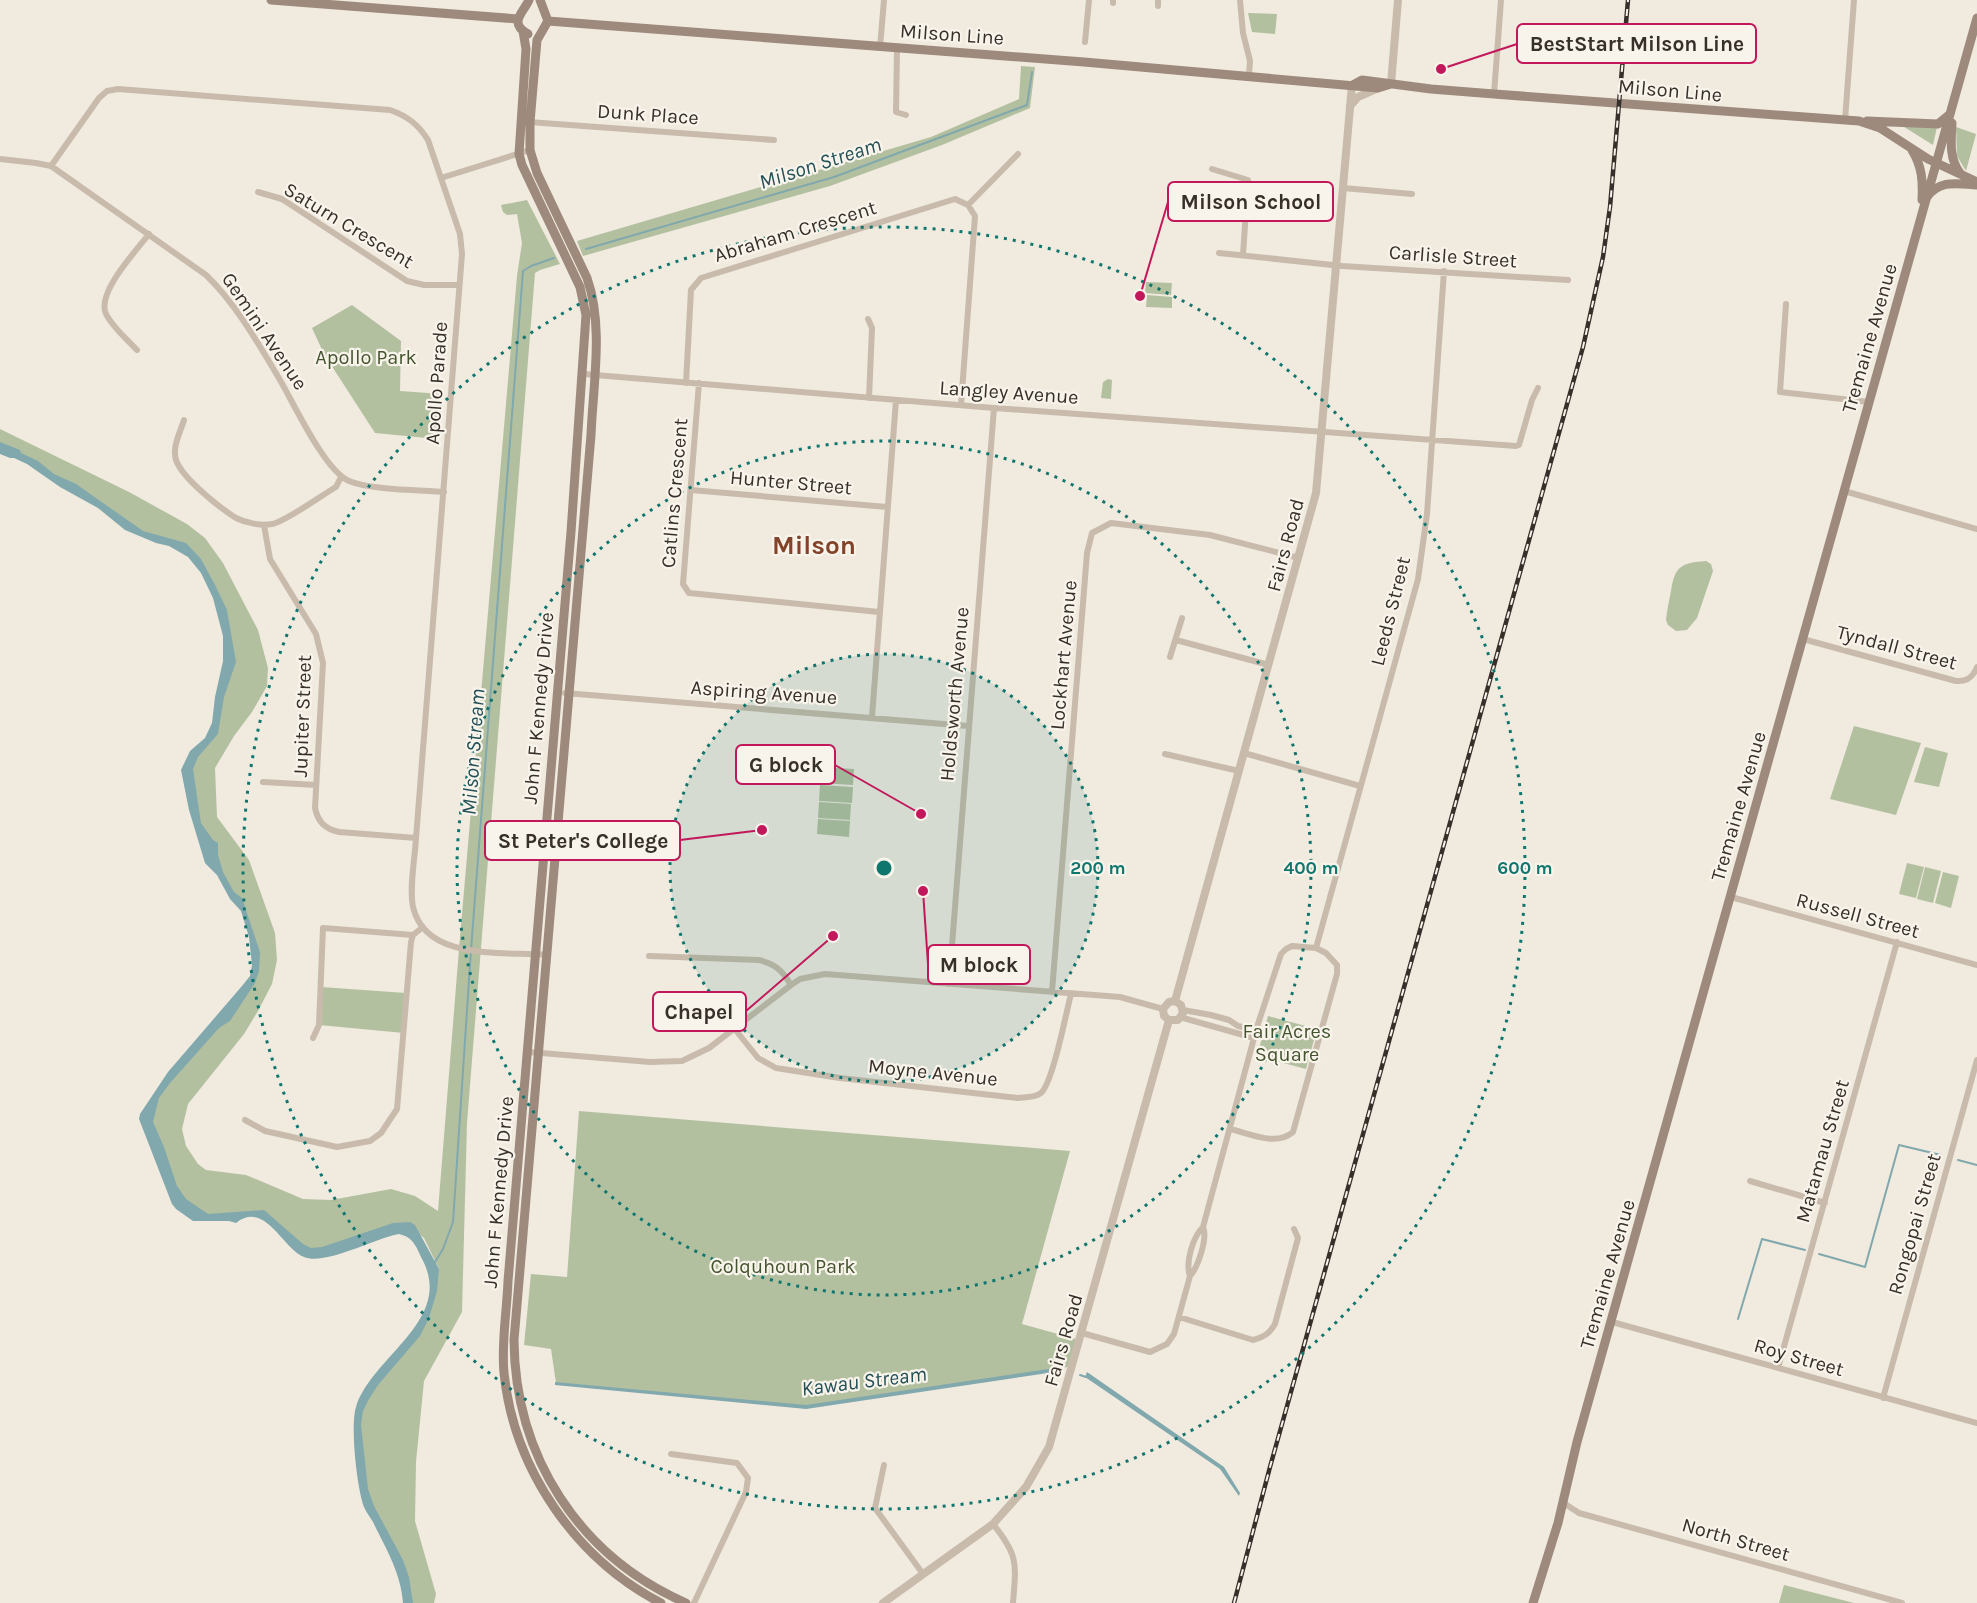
<svg xmlns="http://www.w3.org/2000/svg" width="1977" height="1603" viewBox="0 0 1977 1603" font-family="Karla,sans-serif">
  <style>
    .green { fill: #b3c0a0 }
    .water { fill: #80a8ad }
    .lines { fill: none; stroke-linecap: round; stroke-linejoin: round }
    .stream { stroke: #80a8ad; stroke-width: 2 }
    .minor { stroke: #c9bbab; stroke-width: 6 }
    .tertiary { stroke: #c9bbab; stroke-width: 8 }
    .secondary { stroke: #9d8a7d; stroke-width: 9 }
    .rail-casing { stroke: #372f2a; stroke-width: 4.5 }
    .rail { stroke: #f9f4eb; stroke-width: 2; stroke-dasharray: 7; stroke-linecap: butt }
    .ring { fill: none; stroke: #0f766e; stroke-width: 3; stroke-dasharray: 3 6 }
    .labels { text-anchor: middle; stroke-width: 4.5; stroke-linejoin: round; paint-order: stroke }
    .street-label { font-size: 20px; fill: #372f2a; stroke: #f9f4eb }
    .park-label { font-size: 20px; fill: #44542f; stroke: #f9f4eb }
    .water-label { font-size: 21px; font-style: italic; fill: #225057; stroke: #f9f4eb }
    .district-label { font-size: 26px; font-weight: bold; fill: #824328; stroke: #f9f4eb }
    .centre { fill: #0f766e; stroke: #f9f4eb; stroke-width: 3 }
    .ring-label { font-size: 18px; text-anchor: middle; font-weight: bold; fill: #0f766e; stroke: #f9f4eb; stroke-width: 4.5; stroke-linejoin: round; paint-order: stroke }
    .leader { fill: none; stroke: #c2185b; stroke-width: 2 }
    .callout-dot { fill: #c2185b; stroke: #f9f4eb; stroke-width: 2 }
    .callout { fill: #f9f4eb; stroke: #c2185b; stroke-width: 2 }
    .callout-label { font-size: 21px; text-anchor: middle; font-weight: bold; fill: #372f2a }
  </style>
  <rect width="100%" height="100%" fill="#f1eadf"/>
  <path class="green" d="M 1248,13 L 1277,14 L 1275,34 L 1252,32 Z
    M 1021,66 L 1035,67 L 1030,108 L 942,145 L 830,186 L 583,256 L 577,241 L 931,137 L 1019,99 Z
    M 1901,125 L 1937,127 L 1933,145 Z
    M 1956,127 L 1976,134 L 1966,171 L 1957,156 Z
    M 527,200 L 560,264 L 540,270 L 535,273 L 467,1123 L 462,1312 L 424,1381 L 416,1462 L 415,1521 L 436,1594 L 434,1603 L 406,1603 L 406,1581 L 363,1485 L 359,1409 L 380,1380 L 421,1331 L 439,1269 L 424,1238 L 410,1226 L 311,1255 L 263,1213 C 252,1213 216,1218 208,1215 C 170,1200 160,1150 147,1116 L 168,1081 L 255,978 L 258,953 L 242,909 L 231,897 L 198,824 L 189,769 L 215,733 L 220,695 L 233,662 L 227,617 L 194,556 L 166,541 L 121,526 L 100,507 L 64,482 L 0,450 L 0,429 L 129,492 L 187,524 L 205,538 L 223,563 L 258,630 L 268,668 L 267,686 L 252,712 L 234,736 L 215,768 L 217,817 L 249,860 L 275,933 L 277,960 L 272,984 L 258,1011 L 244,1034 L 188,1104 L 182,1129 L 186,1146 L 198,1164 L 206,1170 L 246,1175 L 303,1199 L 331,1200 L 391,1189 L 415,1196 L 438,1211 L 459,949 L 517,276 L 522,243 L 517,214 L 507,215 L 503,212 L 501,205 Z
    M 1146,282 L 1172,283 L 1171,295 L 1145,293 Z
    M 1147,295 L 1172,297 L 1172,308 L 1146,307 Z
    M 352,305 L 401,341 L 400,391 L 442,394 L 437,439 L 375,433 L 324,354 L 312,328 Z
    M 1108,379 L 1112,380 L 1111,399 L 1101,398 L 1103,382 Z
    M 1706,561 L 1711,564 L 1713,571 L 1697,618 L 1687,630 L 1676,631 L 1668,625 L 1666,620 C 1667,610 1669,601 1671,591 C 1675,566 1681,563 1706,561 Z
    M 1854,726 L 1921,743 L 1896,815 L 1830,799 Z
    M 1925,747 L 1948,753 L 1939,787 L 1914,782 Z
    M 821,767 L 854,769 L 853,785 L 820,783 Z
    M 820,785 L 853,787 L 852,803 L 819,801 Z
    M 819,802 L 851,804 L 850,820 L 818,818 Z
    M 818,819 L 850,821 L 849,837 L 817,834 Z
    M 1907,863 L 1924,867 L 1916,898 L 1899,894 Z
    M 1925,867 L 1941,871 L 1933,903 L 1917,899 Z
    M 1943,872 L 1959,876 L 1951,908 L 1935,903 Z
    M 321,987 L 406,993 L 404,1033 L 319,1025 Z
    M 1268,1016 L 1317,1029 L 1306,1069 L 1257,1056 Z
    M 579,1111 L 1070,1151 L 1022,1324 L 1076,1339 L 1068,1367 L 805,1406 L 556,1383 L 551,1349 L 524,1345 L 531,1274 L 567,1277 Z
    M 1784,1585 L 1854,1603 L 1779,1603 Z"/>
  <path class="water" d="M 0,442 L 20,450 L 21,453 L 38,461 L 54,474 L 76,484 L 143,531 L 186,543 L 201,559 L 215,585 L 227,610 L 236,662 L 224,697 L 218,734 L 198,757 L 193,769 L 201,823 L 213,840 L 218,843 L 218,855 L 223,872 L 234,892 L 242,898 L 260,952 L 259,971 L 255,983 L 230,1021 L 219,1028 L 170,1083 L 159,1098 L 153,1122 L 164,1147 L 177,1186 L 186,1199 L 208,1214 L 264,1210 L 303,1244 L 311,1248 L 322,1247 L 393,1223 L 410,1222 L 415,1225 L 439,1269 L 437,1291 L 429,1318 L 420,1336 L 378,1385 L 369,1399 L 363,1411 L 361,1425 L 368,1489 L 374,1506 L 403,1560 L 409,1577 L 413,1603 L 403,1603 C 401,1573 386,1549 373,1522 C 370,1517 366,1512 364,1507 C 357,1488 350,1426 356,1407 C 372,1356 455,1320 422,1259 C 416,1246 413,1237 399,1234 C 376,1238 324,1266 304,1257 C 282,1248 265,1200 236,1223 L 229,1221 L 193,1221 L 176,1209 L 172,1204 L 139,1119 L 140,1114 L 168,1072 L 242,986 L 250,976 L 252,965 L 249,937 L 241,911 L 230,899 L 217,875 L 205,863 L 189,810 L 181,770 L 190,751 L 205,738 L 212,723 L 215,697 L 223,661 L 223,636 L 213,598 L 201,573 L 188,557 L 169,546 L 156,543 L 125,530 L 98,508 L 60,487 L 27,464 L 14,458 L 10,458 L 0,454 Z
    M 1062,1367 L 1061,1371 L 806,1409 L 555,1385 L 555,1382 L 806,1405 Z
    M 1087,1372 L 1224,1467 L 1240,1493 L 1239,1496 L 1220,1469 L 1085,1377 Z"/>
  <g class="lines">
    <path class="stream" d="M 586,249 L 834,177 L 1027,105 L 1032,72
      M 1958,1160 L 1977,1165
      M 1819,1254 L 1865,1267 L 1899,1145 L 1941,1155
      M 435,1262 L 443,1249 L 453,1222 L 471,950 L 523,271 L 531,266 L 554,258
      M 1738,1319 L 1762,1239 L 1805,1250
      M 1080,1375 L 1086,1377"/>
    <path class="minor" d="M 1240,0 L 1243,33 L 1250,61 L 1249,75
      M 1113,3 L 1113,0
      M 1158,6 L 1158,0
      M 1085,42 L 1089,0
      M 880,47 L 884,0
      M 897,48 L 896,112 L 906,115
      M 1494,94 L 1501,0
      M 1845,120 L 1854,0
      M 529,122 L 774,140
      M 0,159 L 36,163 L 51,166 L 206,275 C 236,304 258,343 280,380 C 294,404 325,471 349,481 C 371,490 419,490 444,492
      M 51,166 L 99,98 L 107,91 L 118,89 L 390,110 C 407,116 418,124 428,140 L 460,234 L 462,254 L 416,838 C 415,858 409,888 413,907 C 426,962 504,951 547,955
      M 1212,169 L 1248,180 L 1243,255
      M 441,178 L 530,150
      M 1343,188 L 1412,194
      M 258,192 L 282,199 L 407,281 L 424,285 L 459,285
      M 968,205 L 1018,154
      M 1219,253 L 1342,266 L 1568,280
      M 1786,304 L 1780,392 L 1869,402
      M 868,319 L 872,328 L 869,398
      M 137,350 C 127,339 113,328 106,314 C 96,293 136,251 149,234
      M 583,374 L 994,408 L 1516,446 L 1519,445 L 1532,400 L 1538,388
      M 686,383 L 691,290 L 701,278 L 955,199 L 968,205 L 975,216 L 961,405
      M 699,383 L 683,584 L 689,593 L 879,612
      M 184,420 C 180,433 172,447 176,460 C 182,478 220,508 236,518 C 246,523 261,526 272,524 C 285,522 322,495 336,487 L 341,477
      M 691,490 L 887,507
      M 1844,491 L 1977,529
      M 264,525 L 270,559 L 316,634 L 323,663 L 315,808 C 318,822 325,829 339,832 L 416,838
      M 1803,639 L 1956,681 C 1967,682 1973,677 1977,667
      M 1176,640 L 1269,665
      M 1170,657 L 1182,618
      M 565,693 L 968,726
      M 872,717 L 896,400
      M 1244,753 L 1360,786
      M 1165,754 L 1239,771
      M 263,782 L 316,785
      M 1731,897 L 1977,965
      M 1316,948 L 1418,579 L 1427,514 L 1444,271
      M 649,956 L 759,960 C 775,964 782,970 791,985
      M 949,984 L 994,408
      M 1052,992 L 1087,553 L 1092,533 L 1111,523 L 1210,535 L 1299,558
      M 1183,1010 L 1211,1015 L 1229,1020 L 1238,1026 L 1256,1030
      M 1180,1017 L 1254,1038
      M 734,1028 L 758,1058 L 776,1068 L 840,1078 L 1018,1098 C 1024,1097 1035,1098 1041,1093 C 1053,1082 1066,1013 1071,994
      M 313,1038 L 319,1025 L 323,928 L 413,935
      M 529,1052 L 650,1062 L 682,1061 L 709,1048 L 791,985 L 800,979 L 825,974 L 1120,997 L 1163,1009
      M 245,1120 L 265,1131 L 337,1147 L 370,1141 L 381,1133 L 397,1109 L 411,942 L 413,935 L 423,927
      M 1750,1181 L 1825,1203
      M 1203,1227 C 1193,1237 1185,1262 1190,1276 C 1198,1267 1208,1238 1203,1227 L 1254,1038 L 1256,1030 L 1281,954 L 1286,949 L 1292,946 L 1316,948 L 1326,953 L 1337,965 L 1337,974 L 1293,1132 C 1276,1147 1249,1133 1230,1129
      M 1179,1317 L 1253,1340 C 1264,1337 1269,1334 1275,1324 L 1298,1238 L 1294,1229
      M 1612,1322 L 1977,1423
      M 1082,1333 L 1150,1352 L 1167,1344 L 1174,1334 L 1190,1276
      M 1778,1368 L 1897,942
      M 1883,1398 L 1977,1060
      M 671,1454 L 737,1463 L 748,1478 L 746,1492 L 694,1603
      M 884,1465 L 875,1508 L 923,1574
      M 1562,1502 L 1579,1513 L 1902,1603
      M 993,1524 C 1019,1556 1016,1564 1013,1603"/>
    <path class="tertiary" d="M 1391,84 L 1398,0
      M 1350,106 L 1358,97 L 1376,89
      M 1175,1001 L 1316,493 L 1352,85
      M 1169,1020 L 1178,1020 L 1183,1013 L 1181,1005 L 1175,1001
      M 1169,1020 L 1164,1016 L 1163,1009 L 1169,1002 L 1175,1001
      M 883,1603 L 993,1524 L 1026,1487 L 1049,1447 L 1169,1020"/>
    <path class="secondary" d="M 271,0 L 518,19
      M 540,0 L 548,21 L 537,40 L 530,122 L 530,150 L 537,173 L 587,278 C 604,326 593,384 591,435 L 514,1340 C 515,1457 579,1556 686,1603
      M 548,21 L 1084,62 L 1378,88 L 1391,84
      M 523,31 L 526,49 L 519,154 L 522,165 L 580,287 L 586,315 L 571,532 L 508,1281 C 507,1311 501,1343 504,1373 C 514,1470 576,1559 661,1603
      M 528,34 C 508,23 523,13 529,0
      M 1353,85 L 1362,80 L 1431,89 L 1494,94 L 1859,121 L 1880,128 L 1928,159 L 1977,182
      M 1867,121 L 1938,124 L 1949,115
      M 1952,123 C 1951,141 1949,159 1960,173
      M 1912,150 C 1922,166 1923,181 1922,200
      M 1927,197 C 1940,179 1958,184 1977,185
      M 1533,1603 L 1558,1523 L 1577,1442 L 1977,18"/>
    <g class="rail-casing">
      <path id="rail" d="M 1234,1603 L 1270,1467 L 1583,347 L 1603,257 L 1610,207 L 1628,0"/>
    </g>
    <use href="#rail" class="rail"/>
  </g>
  <circle cx="884" cy="868" r="214" fill="#0f766e" fill-opacity=".12"/>
  <g class="ring">
    <circle cx="884" cy="868" r="214"/>
    <circle cx="884" cy="868" r="427"/>
    <circle cx="884" cy="868" r="641"/>
  </g>
  <g class="labels">
    <g class="street-label">
      <text transform="translate(952 34) rotate(4)" y="7">Milson Line</text>
      <text transform="translate(1670 90) rotate(5)" y="7">Milson Line</text>
      <text transform="translate(648 114) rotate(4)" y="7">Dunk Place</text>
      <text transform="translate(349 225) rotate(31)" y="7">Saturn Crescent</text>
      <text transform="translate(795 231) rotate(-17)" y="7">Abraham Crescent</text>
      <text transform="translate(1453 256) rotate(4)" y="7">Carlisle Street</text>
      <text transform="translate(265 331) rotate(56)" y="7">Gemini Avenue</text>
      <text transform="translate(1869 338) rotate(-74)" y="7">Tremaine Avenue</text>
      <text transform="translate(436 383) rotate(-86)" y="7">Apollo Parade</text>
      <text transform="translate(1009 392) rotate(4)" y="7">Langley Avenue</text>
      <text transform="translate(791 482) rotate(5)" y="7">Hunter Street</text>
      <text transform="translate(674 493) rotate(-85)" y="7">Catlins Crescent</text>
      <text transform="translate(1285 545) rotate(-75)" y="7">Fairs Road</text>
      <text transform="translate(1390 611) rotate(-76)" y="7">Leeds Street</text>
      <text transform="translate(1897 647) rotate(15)" y="7">Tyndall Street</text>
      <text transform="translate(1063 655) rotate(-85)" y="7">Lockhart Avenue</text>
      <text transform="translate(764 692) rotate(4)" y="7">Aspiring Avenue</text>
      <text transform="translate(954 694) rotate(-85)" y="7">Holdsworth Avenue</text>
      <text transform="translate(538 708) rotate(-85)" y="7">John F Kennedy Drive</text>
      <text transform="translate(302 716) rotate(-88)" y="7">Jupiter Street</text>
      <text transform="translate(1738 806) rotate(-74)" y="7">Tremaine Avenue</text>
      <text transform="translate(1858 915) rotate(15)" y="7">Russell Street</text>
      <text transform="translate(933 1072) rotate(6)" y="7">Moyne Avenue</text>
      <text transform="translate(1822 1151) rotate(-74)" y="7">Matamau Street</text>
      <text transform="translate(498 1192) rotate(-85)" y="7">John F Kennedy Drive</text>
      <text transform="translate(1914 1224) rotate(-74)" y="7">Rongopai Street</text>
      <text transform="translate(1607 1274) rotate(-74)" y="7">Tremaine Avenue</text>
      <text transform="translate(1063 1340) rotate(-74)" y="7">Fairs Road</text>
      <text transform="translate(1799 1357) rotate(16)" y="7">Roy Street</text>
      <text transform="translate(1736 1539) rotate(16)" y="7">North Street</text>
    </g>
    <g class="park-label">
      <text x="366" y="364">Apollo Park</text>
      <text x="1287" y="1038">Fair Acres<tspan x="1287" dy="23">Square</tspan></text>
      <text x="783" y="1273">Colquhoun Park</text>
    </g>
    <g class="water-label">
      <text transform="translate(820 163) rotate(-18)" y="7">Milson Stream</text>
      <text transform="translate(473 752) rotate(-86)" y="7">Milson Stream</text>
      <text transform="translate(864 1381) rotate(-7)" y="7">Kawau Stream</text>
    </g>
    <g class="district-label">
      <text x="814" y="554">Milson</text>
    </g>
  </g>
  <circle cx="884" cy="868" r="9" class="centre"/>
  <g class="ring-label">
    <text x="1098" y="874">200 m</text>
    <text x="1311" y="874">400 m</text>
    <text x="1525" y="874">600 m</text>
  </g>
  <path class="leader" d="M1441 69L1517 44M1140 296L1168 202M921 814L835 765M762 830L680 840M923 891L928 964M833 936L746 1011"/>
  <g class="callout-dot">
    <circle cx="1441" cy="69" r="6"/>
    <circle cx="1140" cy="296" r="6"/>
    <circle cx="921" cy="814" r="6"/>
    <circle cx="762" cy="830" r="6"/>
    <circle cx="923" cy="891" r="6"/>
    <circle cx="833" cy="936" r="6"/>
  </g>
  <g class="callout">
    <rect x="1517" y="24" width="239" height="39" rx="6"/>
    <rect x="1168" y="182" width="165" height="39" rx="6"/>
    <rect x="736" y="745" width="99" height="39" rx="6"/>
    <rect x="485" y="821" width="195" height="39" rx="6"/>
    <rect x="928" y="945" width="102" height="39" rx="6"/>
    <rect x="653" y="992" width="93" height="39" rx="6"/>
  </g>
  <g class="callout-label">
    <text x="1637" y="51">BestStart Milson Line</text>
    <text x="1251" y="209">Milson School</text>
    <text x="786" y="772">G block</text>
    <text x="583" y="848">St Peter's College</text>
    <text x="979" y="972">M block</text>
    <text x="699" y="1019">Chapel</text>
  </g>
</svg>
